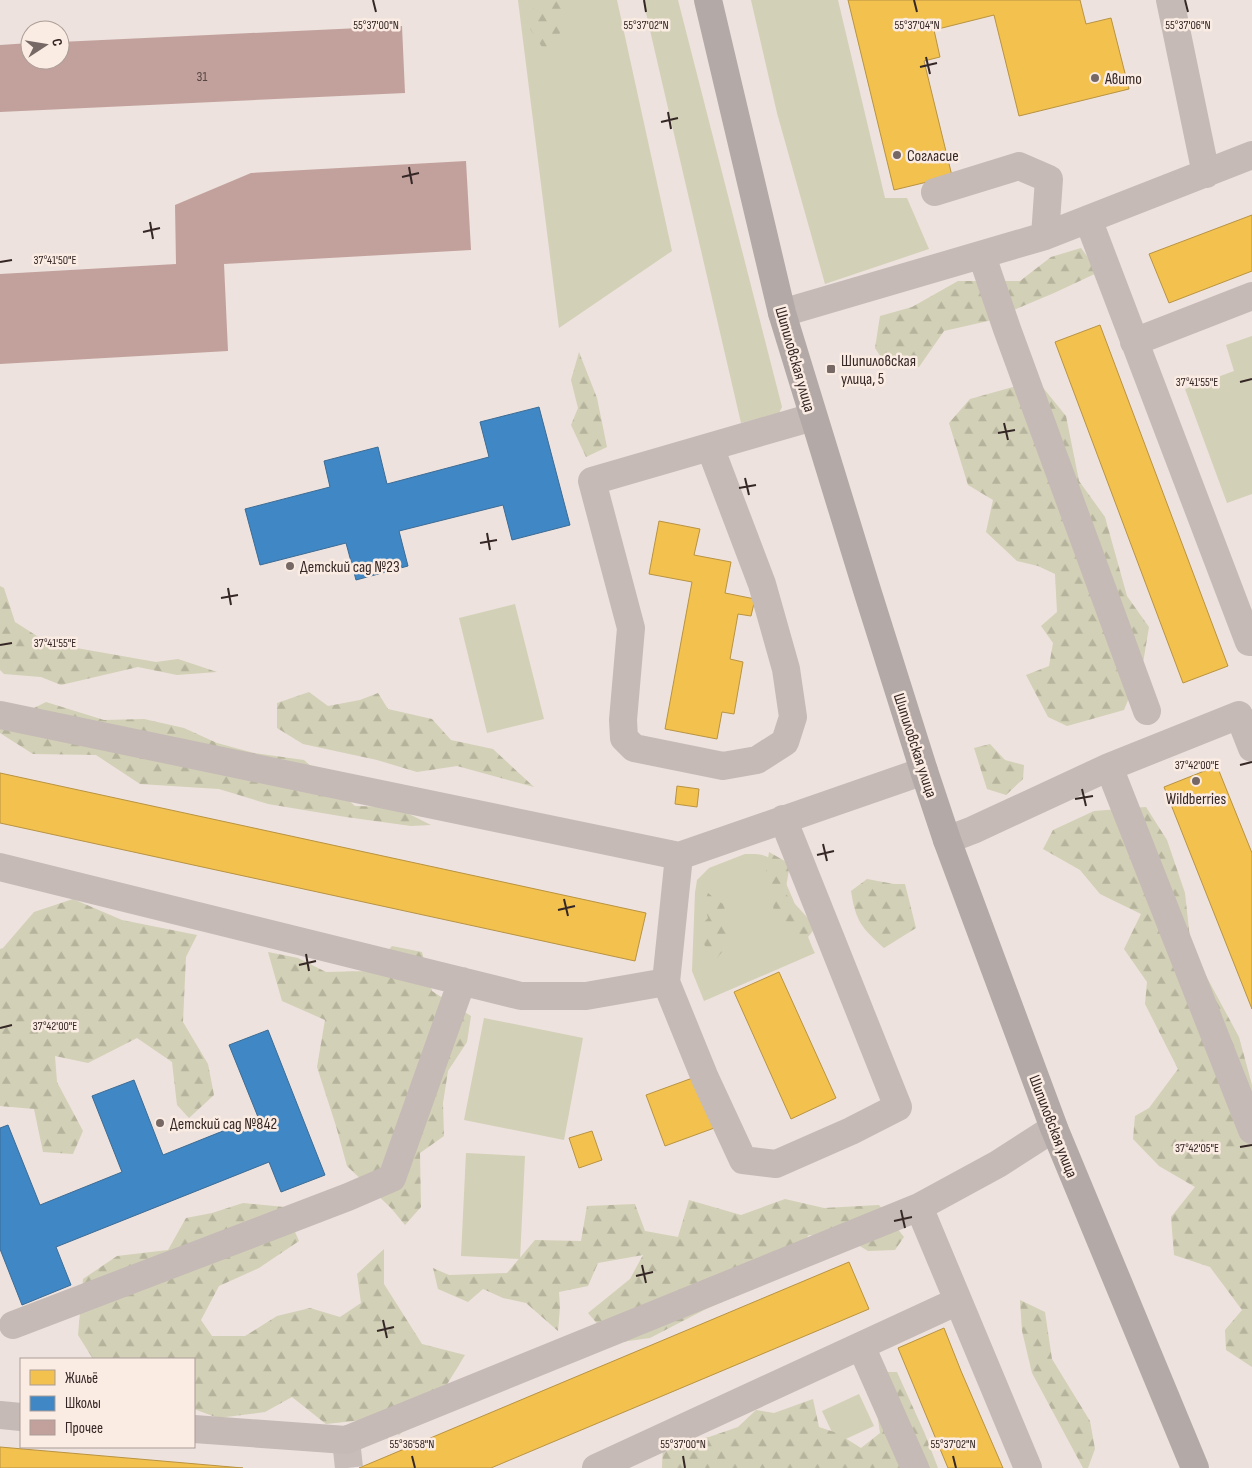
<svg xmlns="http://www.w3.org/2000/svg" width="1252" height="1468" viewBox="0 0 1252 1468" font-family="'Sofia Sans Condensed',sans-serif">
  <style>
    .green { fill: #d2d0b6 }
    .forest { fill: url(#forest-firs) }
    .homes { fill: #f2c14e; stroke: #b99342 }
    .schools { fill: #3f88c5; stroke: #3c6b95 }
    .building { fill: #c2a19d }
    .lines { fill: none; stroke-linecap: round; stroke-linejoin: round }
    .minor-tunnel { stroke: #c8bdb8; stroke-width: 28; stroke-dasharray: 28 14; stroke-linecap: butt }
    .minor { stroke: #c5bab6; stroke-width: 28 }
    .major { stroke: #b3a9a6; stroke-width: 28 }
    .ticks { fill: none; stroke: #352725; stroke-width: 2 }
    .poi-dot { fill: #756865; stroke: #faebe3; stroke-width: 2 }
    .labels { text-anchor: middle; stroke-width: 5; stroke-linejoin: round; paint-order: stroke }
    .number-label { font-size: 14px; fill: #584643 }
    .poi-label { font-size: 16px; fill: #352725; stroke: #faebe3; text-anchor: start }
    .street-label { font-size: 16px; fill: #352725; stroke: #faebe3 }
    .ticks-label { font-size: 12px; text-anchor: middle; fill: #352725; stroke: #faebe3; stroke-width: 5; stroke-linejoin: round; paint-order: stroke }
  </style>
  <defs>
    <pattern id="forest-firs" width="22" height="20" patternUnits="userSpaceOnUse" patternTransform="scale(1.25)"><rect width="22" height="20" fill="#d2d0b6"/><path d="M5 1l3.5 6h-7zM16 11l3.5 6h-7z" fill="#b5b39c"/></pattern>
  </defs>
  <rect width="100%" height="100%" fill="#ede2dd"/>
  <path class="green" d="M 518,0 L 617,0 L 672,251 L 559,328 Z
    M 643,0 L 678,0 L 782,407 L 779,413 L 741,423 Z
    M 751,0 L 838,0 L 885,198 L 907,198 L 929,249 L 825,284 L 777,113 Z
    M 1252,336 L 1252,494 L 1227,503 L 1185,389 L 1234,371 L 1226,345 Z
    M 515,604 L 544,719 L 487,733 L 459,618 Z
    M 745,854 C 755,854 764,853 772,860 C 783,868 807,936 815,953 L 704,1001 L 692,971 L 695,893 L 697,880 L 709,868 Z
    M 484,1018 L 583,1038 L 564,1140 L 464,1120 Z
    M 466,1153 L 525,1156 L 520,1259 L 461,1256 Z
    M 859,1394 L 874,1426 L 837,1443 L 822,1411 Z"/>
  <path class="forest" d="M 534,0 L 564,0 L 561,30 L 550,59 L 530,29 Z
    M 1081,248 L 1099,272 L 1054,293 L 988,321 L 944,331 L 919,367 L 887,366 L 875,348 L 880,316 L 912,307 L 958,281 L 1020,281 L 1051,257 Z
    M 579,352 L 597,398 L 607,447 L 586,457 L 571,425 L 578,408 L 571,380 Z
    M 1040,384 L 1066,416 L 1079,481 L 1105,517 L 1127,596 L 1149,627 L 1143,663 L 1124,710 L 1067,726 L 1048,717 L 1026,675 L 1049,666 L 1053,643 L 1041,626 L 1057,612 L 1055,574 L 1038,566 L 1017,561 L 986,532 L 993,500 L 968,485 L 949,423 L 970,399 L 1013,387 Z
    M 0,586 L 4,588 L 15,622 L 48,643 L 156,662 L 178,659 L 217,672 L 177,675 L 138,667 L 61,685 L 41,677 L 4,674 L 0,670 Z
    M 309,692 L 328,706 L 360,700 L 378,693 L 388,709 L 432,719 L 451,740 L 493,749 L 534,787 L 457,766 L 417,772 L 377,760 L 303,744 L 277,728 L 277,703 Z
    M 46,702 L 104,720 L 144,719 L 184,728 L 217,743 L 254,753 L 304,760 L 355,806 L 395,807 L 431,825 L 411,826 L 346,817 L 268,804 L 219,789 L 140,784 L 96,755 L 33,754 L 0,733 L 0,725 Z
    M 990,744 L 1005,760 L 1024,765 L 1023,779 L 1006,795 L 987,789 L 974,748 Z
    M 1146,807 L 1167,840 L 1185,893 L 1191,948 L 1239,1037 L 1252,1085 L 1252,1367 L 1226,1350 L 1225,1330 L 1242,1310 L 1210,1267 L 1174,1255 L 1171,1217 L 1195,1187 L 1159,1166 L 1133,1139 L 1135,1116 L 1149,1108 L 1178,1069 L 1145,1004 L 1147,982 L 1124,949 L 1141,914 L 1100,894 L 1080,870 L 1043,849 L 1053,830 L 1094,811 Z
    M 769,852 L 790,864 L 785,893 L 816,927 L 804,942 L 793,923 L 774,919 L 773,903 L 764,883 Z
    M 867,879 L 894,884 L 905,884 L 916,928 L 884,948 C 861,927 856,922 851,891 Z
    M 708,893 L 723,904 L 734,933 L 722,952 L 713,963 L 697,929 L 708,918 L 704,903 Z
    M 73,899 L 122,920 L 197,935 L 186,957 L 183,1022 L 208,1064 L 214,1095 L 189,1118 L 177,1105 L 172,1062 L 137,1038 L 88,1063 L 55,1056 L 57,1082 L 83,1131 L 73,1154 L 43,1152 L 34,1109 L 0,1106 L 0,949 L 3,948 L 34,912 Z
    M 392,946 L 422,952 L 432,991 L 471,1016 L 467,1042 L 448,1071 L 443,1103 L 444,1136 L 420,1153 L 421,1207 L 405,1225 L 391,1208 L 347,1166 L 336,1126 L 317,1067 L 325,1020 L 282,1001 L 268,952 L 298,958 L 326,972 L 370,971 Z
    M 785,1199 L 824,1208 L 879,1205 L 904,1237 L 895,1250 L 868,1251 L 855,1243 L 809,1235 L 767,1283 L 706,1309 L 650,1338 L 614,1343 L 588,1313 L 630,1279 L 643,1255 L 598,1263 L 588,1286 L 559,1292 L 560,1307 L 558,1331 L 526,1303 L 503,1298 L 483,1289 L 468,1302 L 438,1289 L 433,1268 L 449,1275 L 507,1273 L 535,1240 L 581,1241 L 587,1206 L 635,1204 L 645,1231 L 678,1237 L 689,1200 L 741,1215 Z
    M 243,1203 L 284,1207 L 299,1241 L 259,1268 L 219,1286 L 201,1320 L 212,1336 L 245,1336 L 277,1316 L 310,1308 L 340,1317 L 361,1303 L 357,1274 L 384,1249 L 384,1284 L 422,1344 L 465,1355 L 443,1391 L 399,1435 L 373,1419 L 326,1424 L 292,1397 L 265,1412 L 218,1418 L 194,1409 L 194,1359 L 93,1359 L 78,1335 L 83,1279 L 117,1256 L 168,1250 L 186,1218 L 212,1213 Z
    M 1020,1300 L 1045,1312 L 1052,1359 L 1090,1421 L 1095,1449 L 1088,1468 L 1083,1468 L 1032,1373 L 1022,1331 Z
    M 888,1372 L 897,1372 L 925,1434 L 938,1468 L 662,1468 L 663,1445 L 709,1437 L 738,1427 L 756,1410 L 774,1413 L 813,1399 L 819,1427 L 837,1433 L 861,1448 L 880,1433 L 878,1419 Z"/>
  <path class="homes" d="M 848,0 L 1080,0 L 1086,24 L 1111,18 L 1129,89 L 1019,116 L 994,15 L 934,30 L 940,57 L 924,61 L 952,176 L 894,190 Z
    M 1252,215 L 1252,271 L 1169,303 L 1149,254 Z
    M 1100,325 L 1228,666 L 1183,683 L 1055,342 Z
    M 659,521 L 700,529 L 694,555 L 731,562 L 725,593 L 755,599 L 751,616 L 738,614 L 730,659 L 743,662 L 734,714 L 722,712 L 717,739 L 665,729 L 692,582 L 649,574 Z
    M 1217,766 L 1252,853 L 1252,1009 L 1164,787 Z
    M 0,773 L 646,913 L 635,961 L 0,823 Z
    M 677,786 L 699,789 L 697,807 L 675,804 Z
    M 779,972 L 836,1098 L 791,1119 L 734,992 Z
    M 698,1076 L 717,1127 L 665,1146 L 646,1095 Z
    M 592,1131 L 602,1160 L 579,1168 L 569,1138 Z
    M 849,1262 L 869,1309 L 812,1333 L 491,1468 L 359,1468 Z
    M 944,1328 L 961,1371 L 1003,1468 L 948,1468 L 898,1348 Z
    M 0,1447 L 243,1468 L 0,1468 Z"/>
  <path class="schools" d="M 539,407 L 570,525 L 512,540 L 503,505 L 399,531 L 408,566 L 356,580 L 346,543 L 260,565 L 245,509 L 330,487 L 324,461 L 378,447 L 387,484 L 489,457 L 480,422 Z
    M 268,1030 L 325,1175 L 281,1192 L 269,1162 L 56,1247 L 71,1285 L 22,1305 L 0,1249 L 0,1128 L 8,1125 L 40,1205 L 122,1172 L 92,1096 L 134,1080 L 163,1155 L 258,1117 L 229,1045 Z"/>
  <path class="building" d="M 402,26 L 405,93 L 0,112 L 0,45 L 30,43 L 30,60 L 60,60 L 60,42 Z
    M 466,161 L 471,250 L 224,264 L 228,351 L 0,364 L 0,274 L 176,264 L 175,205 L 251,173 Z"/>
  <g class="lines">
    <path class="minor-tunnel" d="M 346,1440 L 349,1468"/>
    <path class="minor" d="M 1170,0 L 1206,174
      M 935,192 L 1019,166 L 1049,179 L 1045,236
      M 1088,219 L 1249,642 L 1252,642
      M 982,256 L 1007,329 L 1147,711
      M 782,313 L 1045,236 L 1252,155
      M 1134,342 L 1252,296
      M 710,447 L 762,584 L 786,669 L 793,717 L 785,742 L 757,760 L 723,766 L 634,748 L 624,738 L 623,720 L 631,628 L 592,481 L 813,417
      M 0,715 L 679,856
      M 1109,767 L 1252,1130
      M 783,819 L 898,1107 L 851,1131 L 776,1164 L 743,1160 L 705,1078 L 666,982 L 679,856 L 924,771
      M 947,840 L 973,830 L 1109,767 L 1239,715 L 1252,748
      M 0,867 L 521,996 L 586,996 L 666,982
      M 13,1325 L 348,1197 L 392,1178 L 462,981
      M 861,1346 L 915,1468
      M 0,1415 L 21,1417
      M 194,1429 L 346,1440 L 919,1207
      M 596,1468 L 958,1301
      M 1028,1468 L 919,1207 L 998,1164 L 1054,1128"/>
    <path class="major" d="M 708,0 L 782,313 L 867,590 L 924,771 L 947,840 L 1054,1128 L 1195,1468"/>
  </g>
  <path class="ticks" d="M 373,0 L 376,12M 644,0 L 646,12M 914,0 L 917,12M 1185,0 L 1188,12M 926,57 L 930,74M 920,67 L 937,63M 668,112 L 671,129M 661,122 L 678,118M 409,167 L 412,184M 402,177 L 419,173M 150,222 L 153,239M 143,232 L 160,228M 0,262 L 12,260M 1240,382 L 1252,379M 1004,423 L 1008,440M 998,433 L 1015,430M 745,478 L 749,495M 739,488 L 756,485M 487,533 L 490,550M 480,543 L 497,540M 228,588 L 231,605M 221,598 L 238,595M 0,645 L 12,643M 1240,765 L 1252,762M 1082,789 L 1086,806M 1075,799 L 1093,796M 823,844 L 827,861M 817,855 L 834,851M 564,899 L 568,916M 558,910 L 575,906M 306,954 L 309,971M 299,965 L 316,961M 0,1028 L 12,1025M 1240,1147 L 1252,1145M 901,1210 L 905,1228M 894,1221 L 912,1217M 642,1265 L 646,1283M 636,1276 L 653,1272M 383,1320 L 387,1338M 377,1331 L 394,1327M 412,1456 L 415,1468M 683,1456 L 685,1468M 953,1456 L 956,1468"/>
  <g class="poi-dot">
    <circle cx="1095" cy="78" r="5"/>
    <circle cx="897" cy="155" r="5"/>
    <rect x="826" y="364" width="10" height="10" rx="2.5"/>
    <circle cx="290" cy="566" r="5"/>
    <circle cx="1196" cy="781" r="5"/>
    <circle cx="160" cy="1123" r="5"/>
  </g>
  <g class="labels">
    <g class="number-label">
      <text x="202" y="81">31</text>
    </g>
    <g class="poi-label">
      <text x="1105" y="84">Авито</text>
      <text x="907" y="161">Согласие</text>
      <text x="841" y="366">Шипиловская<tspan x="841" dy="18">улица, 5</tspan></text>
      <text x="300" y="572">Детский сад №23</text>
      <text x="1196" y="804" text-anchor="middle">Wildberries</text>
      <text x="170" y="1129">Детский сад №842</text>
    </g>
    <g class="street-label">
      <text transform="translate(796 359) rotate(74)" y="6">Шипиловская улица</text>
      <text transform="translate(916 745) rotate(72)" y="6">Шипиловская улица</text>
      <text transform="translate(1054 1126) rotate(69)" y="6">Шипиловская улица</text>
    </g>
  </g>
  <g class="ticks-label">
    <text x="376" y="29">55°37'00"N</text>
    <text x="646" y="29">55°37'02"N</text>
    <text x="917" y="29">55°37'04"N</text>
    <text x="1188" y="29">55°37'06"N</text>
    <text x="55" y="264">37°41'50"E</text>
    <text x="1197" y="386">37°41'55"E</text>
    <text x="55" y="647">37°41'55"E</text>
    <text x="1197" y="769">37°42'00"E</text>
    <text x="55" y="1030">37°42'00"E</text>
    <text x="1197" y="1152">37°42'05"E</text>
    <text x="412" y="1448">55°36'58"N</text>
    <text x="683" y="1448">55°37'00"N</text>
    <text x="953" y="1448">55°37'02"N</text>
  </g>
  <rect x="20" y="1358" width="175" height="90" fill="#faebe3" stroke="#ab9d97"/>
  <rect x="30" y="1370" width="25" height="15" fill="#f2c14e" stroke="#ab9d97"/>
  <text x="65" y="1383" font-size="15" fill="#352725">Жильё</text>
  <rect x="30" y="1396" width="25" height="15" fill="#3f88c5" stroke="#ab9d97"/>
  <text x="65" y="1408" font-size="15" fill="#352725">Школы</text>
  <rect x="30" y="1420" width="25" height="15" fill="#c2a19d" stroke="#ab9d97"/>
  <text x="65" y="1433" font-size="15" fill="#352725">Прочее</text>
  <g transform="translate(45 45) rotate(78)"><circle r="24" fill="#faebe3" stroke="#ab9d97"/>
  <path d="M0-4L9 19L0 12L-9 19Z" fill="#756865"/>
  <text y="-8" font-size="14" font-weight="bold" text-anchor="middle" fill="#352725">С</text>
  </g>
</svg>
